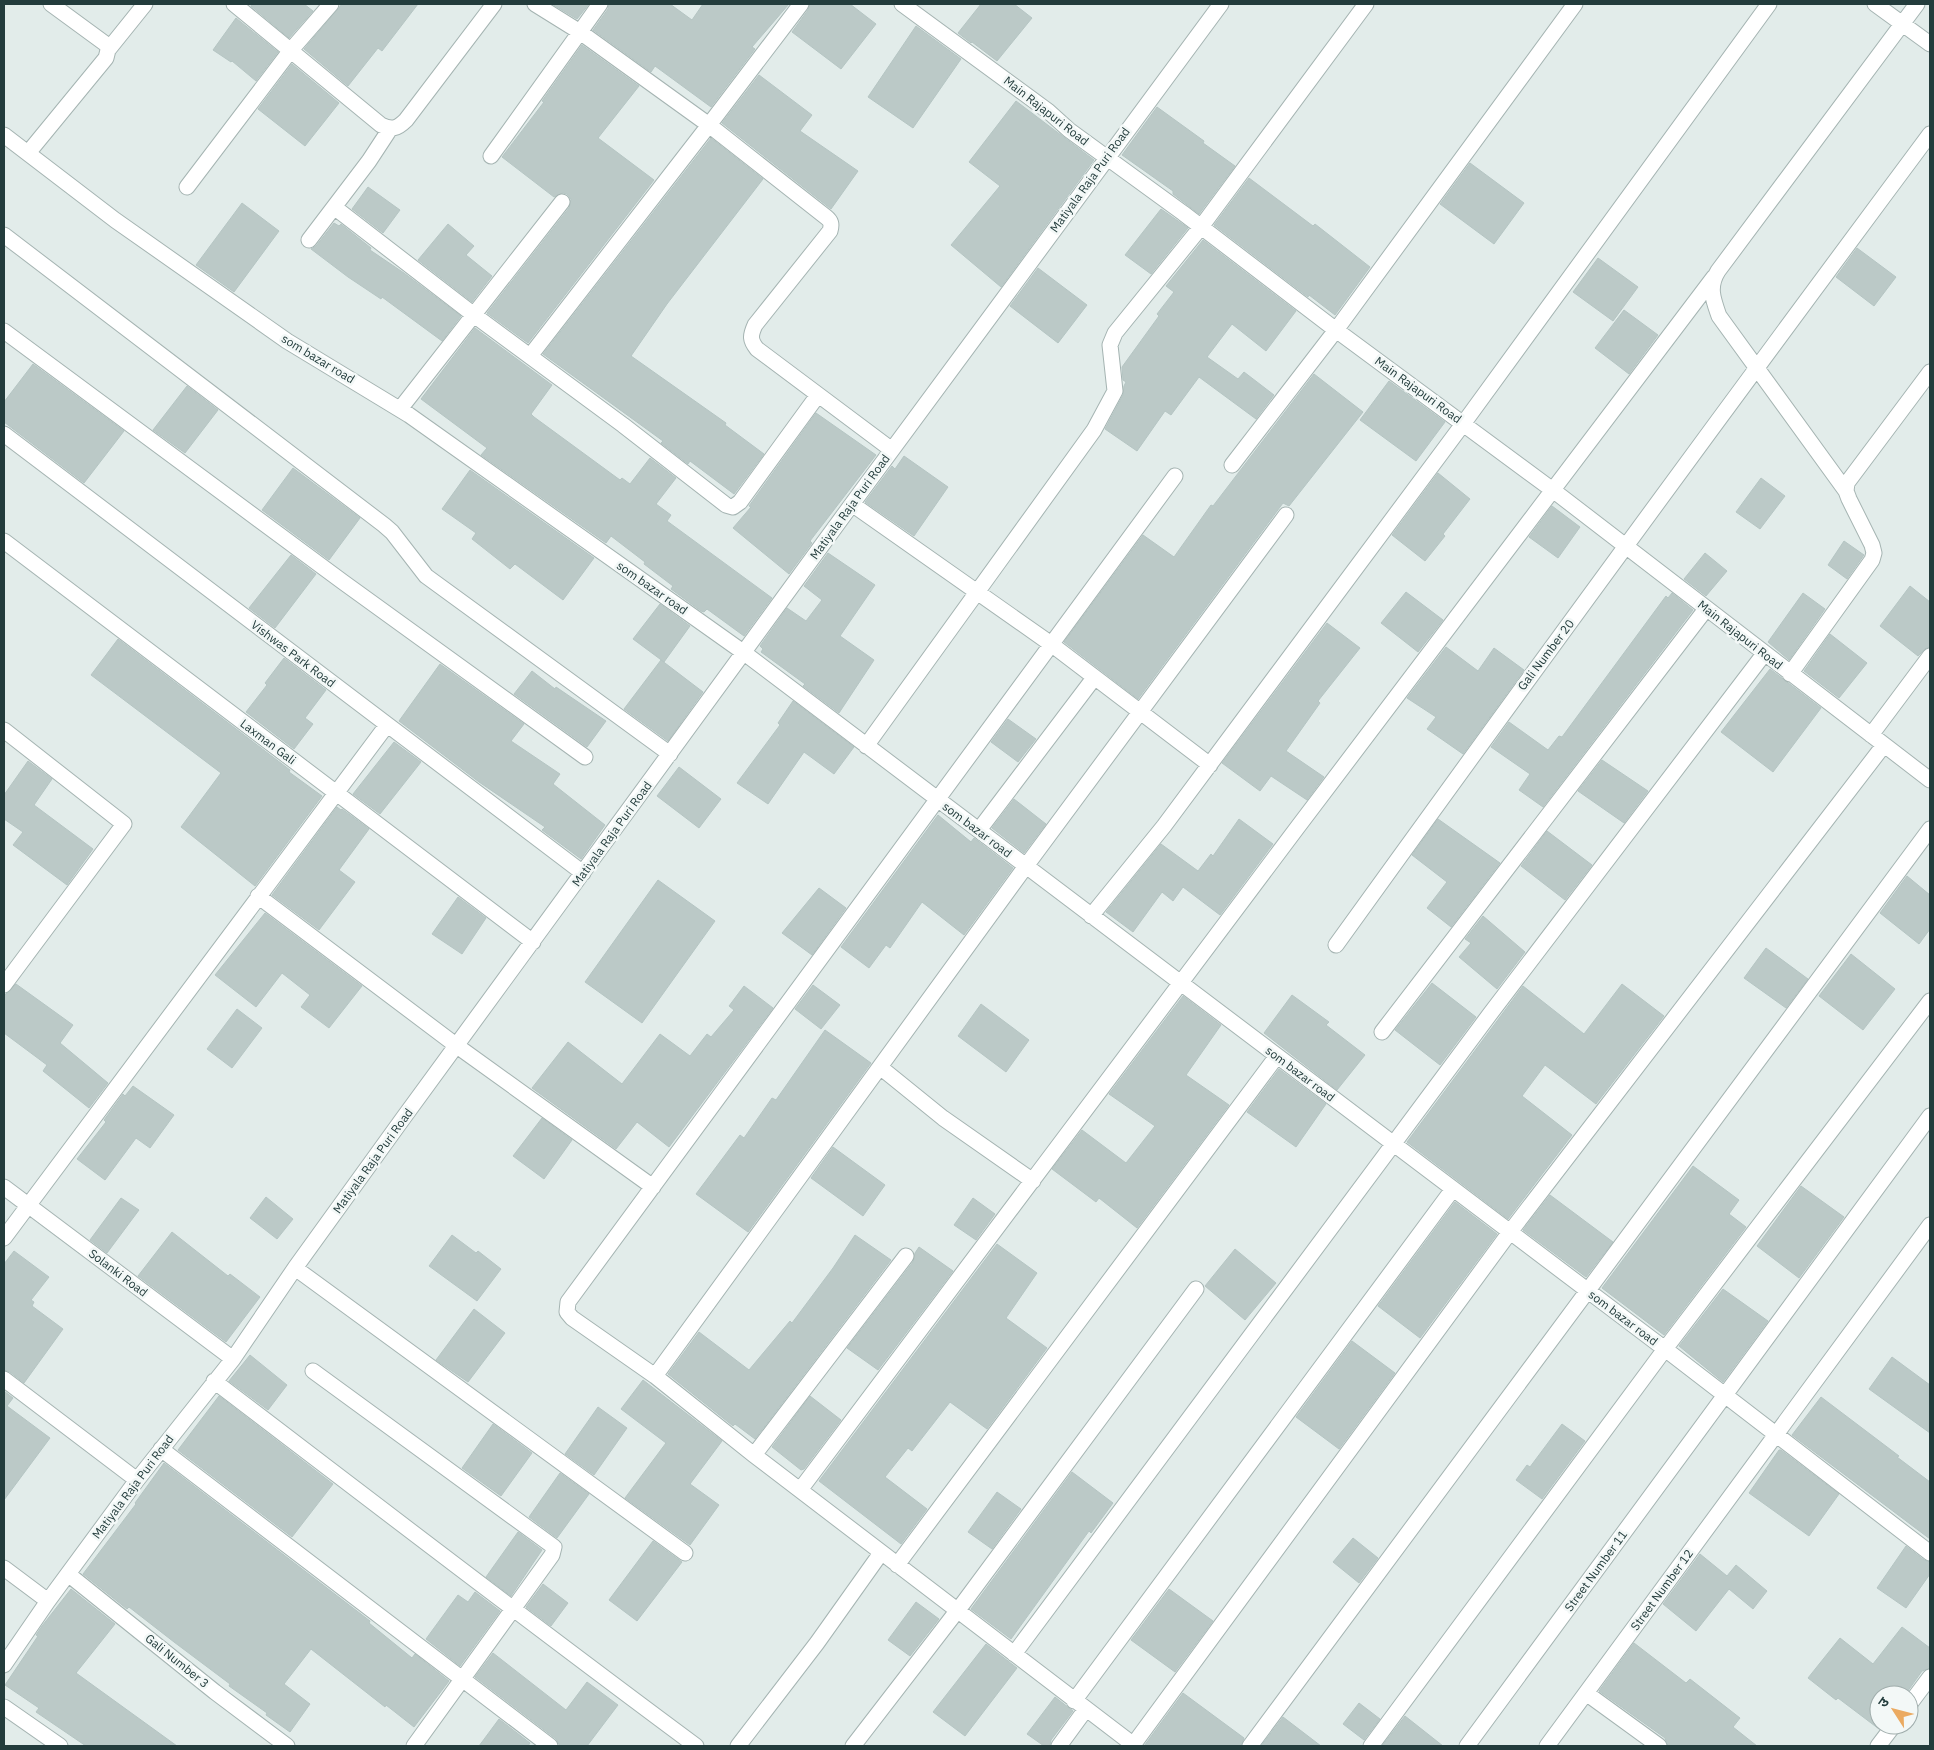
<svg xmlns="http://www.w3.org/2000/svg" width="1934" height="1750" viewBox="0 0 1934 1750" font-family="'IBM Plex Sans','Noto Sans Devanagari',sans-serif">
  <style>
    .building { fill: #bbc9c7; stroke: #b5c5c3 }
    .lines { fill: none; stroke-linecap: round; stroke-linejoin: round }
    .minor-casing { stroke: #a5b4b2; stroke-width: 17 }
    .minor { stroke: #fff; stroke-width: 15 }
    .labels { text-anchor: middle; stroke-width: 5; stroke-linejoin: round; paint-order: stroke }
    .street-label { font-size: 12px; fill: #233c3c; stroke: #f3f8f7 }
  </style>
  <rect width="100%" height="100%" fill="#e2ecea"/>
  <path class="building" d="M 252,4 L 304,4 L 313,11 L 289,38 L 251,6 Z
    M 342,4 L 418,4 L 382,51 L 378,48 L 348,86 L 304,49 Z
    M 552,4 L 589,4 L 577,19 Z
    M 609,4 L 670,4 L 692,20 L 703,4 L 789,4 L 752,47 L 755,49 L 711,107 L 655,66 L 651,72 L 593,30 L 608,9 Z
    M 810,4 L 850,4 L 876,24 L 841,69 L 792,32 L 808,10 Z
    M 981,4 L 1014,4 L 1032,18 L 997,61 L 972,42 L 971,43 L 958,33 Z
    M 236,18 L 278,52 L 256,81 L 232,61 L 231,62 L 213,50 Z
    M 916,26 L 961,59 L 913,128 L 868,97 Z
    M 582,45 L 639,86 L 598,138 L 654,180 L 528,343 L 487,313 L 569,208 L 571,199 L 567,194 L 563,193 L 554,197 L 502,157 L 544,102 L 542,101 Z
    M 292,64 L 339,103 L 305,146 L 258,109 Z
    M 759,75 L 812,115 L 800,131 L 858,171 L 831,209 L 722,123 Z
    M 1016,101 L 1094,160 L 1001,287 L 951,245 L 1000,186 L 969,162 Z
    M 1157,107 L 1204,141 L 1203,143 L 1235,166 L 1199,214 L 1173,194 L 1173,191 L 1122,155 Z
    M 711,138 L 763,179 L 667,304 L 631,356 L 726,423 L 725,425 L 764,454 L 734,494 L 690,461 L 688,464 L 661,443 L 663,441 L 543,354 Z
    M 1470,163 L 1524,203 L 1494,244 L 1440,204 Z
    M 1249,178 L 1313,226 L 1315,224 L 1370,267 L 1335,315 L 1309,295 L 1308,297 L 1214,225 Z
    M 368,187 L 400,210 L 383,233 L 352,209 Z
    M 242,203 L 279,231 L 234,292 L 196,265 Z
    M 1161,209 L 1188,228 L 1151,274 L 1125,255 Z
    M 334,223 L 339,226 L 341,224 L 371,248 L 370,250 L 404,273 L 461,316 L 442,341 L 382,297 L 381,299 L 348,277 L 311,249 L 316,246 Z
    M 448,224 L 474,246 L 466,255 L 492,276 L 472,302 L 418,260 Z
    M 1203,240 L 1296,311 L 1266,351 L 1232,324 L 1207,357 L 1238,379 L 1244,372 L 1274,395 L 1256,419 L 1199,377 L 1171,415 L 1165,411 L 1137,451 L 1105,429 L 1123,395 L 1124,386 L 1126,382 L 1123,380 L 1122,367 L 1159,316 L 1157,314 L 1174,292 L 1166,286 Z
    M 1857,248 L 1896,277 L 1874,306 L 1836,277 Z
    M 1598,258 L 1638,287 L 1613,321 L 1573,292 Z
    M 1038,268 L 1087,305 L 1058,343 L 1010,306 Z
    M 1624,310 L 1658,335 L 1629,374 L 1595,348 Z
    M 475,328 L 552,385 L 531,414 L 534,417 L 620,480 L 622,478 L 630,484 L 650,458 L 676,478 L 656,504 L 671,515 L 667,521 L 772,598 L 744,636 L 707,609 L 704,612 L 701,611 L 671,589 L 673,586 L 644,564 L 645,562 L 611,536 L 606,543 L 481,455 L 487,448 L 421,399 Z
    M 33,364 L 124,431 L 84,483 L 4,422 L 4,402 Z
    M 1314,374 L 1363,412 L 1289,506 L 1283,503 L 1138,699 L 1064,642 L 1143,535 L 1174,557 L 1211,505 L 1213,506 Z
    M 1389,381 L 1445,422 L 1416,461 L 1360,420 Z
    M 187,386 L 218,410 L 185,453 L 153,430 Z
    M 816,413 L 876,455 L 810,541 L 812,543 L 789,574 L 733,528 L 751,507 L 749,506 Z
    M 904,456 L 948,487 L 914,536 L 865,502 L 892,466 L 895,469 Z
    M 293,468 L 360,518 L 329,560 L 262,510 Z
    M 470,470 L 594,558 L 563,600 L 515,564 L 510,569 L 472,539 L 476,533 L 442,509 Z
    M 1438,473 L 1470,499 L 1443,534 L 1445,536 L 1425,561 L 1392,535 Z
    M 1761,478 L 1785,496 L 1760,529 L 1736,512 Z
    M 1552,506 L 1580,527 L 1558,558 L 1529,537 Z
    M 1844,541 L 1864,555 L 1847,579 L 1828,565 Z
    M 828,553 L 875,585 L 840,636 L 874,660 L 839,713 L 803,686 L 805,684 L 761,652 L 763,649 L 760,646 L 787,608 L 806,621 L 822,600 L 804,586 Z
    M 1705,553 L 1727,571 L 1706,596 L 1684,579 Z
    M 291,555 L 316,574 L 275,628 L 249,608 Z
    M 1910,586 L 1930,602 L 1930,647 L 1926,648 L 1918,656 L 1880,626 Z
    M 1406,592 L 1443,620 L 1418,652 L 1381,623 Z
    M 1672,593 L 1693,610 L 1543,807 L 1519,790 L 1530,774 L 1491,747 L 1509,722 L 1548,750 L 1559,736 L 1562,737 L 1666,596 L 1668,598 Z
    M 1803,593 L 1825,609 L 1789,660 L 1768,642 Z
    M 660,604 L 690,626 L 664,662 L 633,639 Z
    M 1327,623 L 1360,648 L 1318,701 L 1320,703 L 1286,751 L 1324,777 L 1307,800 L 1271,776 L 1260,791 L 1222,763 Z
    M 1830,634 L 1867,663 L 1839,698 L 1804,671 Z
    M 118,639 L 290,770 L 289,772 L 322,796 L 255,886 L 181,827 L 221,773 L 91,675 Z
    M 1446,647 L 1478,671 L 1494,648 L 1524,670 L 1463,754 L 1427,729 L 1436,717 L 1407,698 Z
    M 284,658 L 326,690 L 305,718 L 313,724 L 294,749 L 246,712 L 267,685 L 265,683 Z
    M 661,660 L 703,692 L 668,741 L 624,709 Z
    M 440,664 L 524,724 L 511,741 L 560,774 L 553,784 L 605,825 L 581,859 L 542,830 L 545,827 L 479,782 L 399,721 Z
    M 1770,669 L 1821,708 L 1773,772 L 1721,732 Z
    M 532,671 L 555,689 L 556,687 L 606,721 L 587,747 L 514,694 Z
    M 793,701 L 854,747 L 834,774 L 804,752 L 768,804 L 737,783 L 780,725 L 778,723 Z
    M 1008,719 L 1036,739 L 1018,762 L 991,742 Z
    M 394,742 L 421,762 L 380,814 L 353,794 Z
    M 1602,760 L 1648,791 L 1624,823 L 1578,791 Z
    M 28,761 L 52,779 L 34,805 L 93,849 L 67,885 L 13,845 L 23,832 L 4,819 L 4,795 Z
    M 679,767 L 721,799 L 699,828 L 657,796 Z
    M 1014,799 L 1046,824 L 1024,853 L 992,828 Z
    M 337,807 L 341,810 L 342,809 L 369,829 L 339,870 L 355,882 L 319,930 L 272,895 Z
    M 938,815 L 971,842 L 974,838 L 1013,868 L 964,935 L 922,902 L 890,948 L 886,945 L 869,968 L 841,947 Z
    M 1239,819 L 1273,844 L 1220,915 L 1183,887 L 1173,901 L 1162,892 L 1133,932 L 1106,912 L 1161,844 L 1198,871 L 1211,854 L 1213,856 Z
    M 1438,819 L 1500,863 L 1451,927 L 1427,908 L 1447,882 L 1412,855 Z
    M 1547,831 L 1592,865 L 1565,900 L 1521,866 Z
    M 1907,876 L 1930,895 L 1930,929 L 1919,944 L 1880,913 Z
    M 658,880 L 715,921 L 642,1023 L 585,982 Z
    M 819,888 L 846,908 L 812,955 L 782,933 Z
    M 458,897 L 486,918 L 462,954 L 432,934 Z
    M 265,913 L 362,986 L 329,1028 L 301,1007 L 310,995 L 282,973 L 256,1007 L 215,975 Z
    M 1483,916 L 1525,952 L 1497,989 L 1459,957 L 1471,943 L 1465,939 Z
    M 1766,948 L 1808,979 L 1786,1008 L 1744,978 Z
    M 1851,954 L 1895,989 L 1863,1030 L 1819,996 Z
    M 1432,983 L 1476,1017 L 1440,1065 L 1395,1030 Z
    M 16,984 L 73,1025 L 60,1043 L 108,1083 L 89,1108 L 43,1071 L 47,1065 L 4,1033 L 4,996 Z
    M 1622,984 L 1664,1016 L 1596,1104 L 1545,1065 L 1522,1096 L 1572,1135 L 1508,1219 L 1407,1142 L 1523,986 L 1584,1034 Z
    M 813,985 L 840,1005 L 821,1029 L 795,1009 Z
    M 744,986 L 773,1008 L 669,1147 L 637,1122 L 616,1149 L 532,1088 L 568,1042 L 622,1084 L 660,1034 L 690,1056 L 707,1034 L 711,1037 L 734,1010 L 729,1006 Z
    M 1292,995 L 1329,1022 L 1326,1025 L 1365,1055 L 1337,1090 L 1264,1033 Z
    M 1183,996 L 1221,1025 L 1186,1075 L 1229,1105 L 1137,1228 L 1099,1198 L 1096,1202 L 1052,1169 L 1082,1130 L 1126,1163 L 1155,1126 L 1109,1094 Z
    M 981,1004 L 1029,1040 L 1006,1072 L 958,1036 Z
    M 237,1009 L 262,1028 L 232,1068 L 207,1049 Z
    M 825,1030 L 871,1063 L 748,1232 L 696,1194 L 740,1135 L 744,1138 L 772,1098 L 776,1100 Z
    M 1279,1069 L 1326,1104 L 1296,1147 L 1247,1112 Z
    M 133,1086 L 174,1115 L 150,1148 L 136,1138 L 105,1180 L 77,1159 L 106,1122 L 104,1120 L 123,1094 L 125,1096 Z
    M 542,1118 L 572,1140 L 544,1179 L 513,1156 Z
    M 833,1147 L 885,1185 L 863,1216 L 811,1178 Z
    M 1693,1166 L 1739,1200 L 1729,1214 L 1746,1227 L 1664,1335 L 1602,1288 Z
    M 1801,1186 L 1844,1217 L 1799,1278 L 1757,1246 Z
    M 1550,1195 L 1613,1242 L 1586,1277 L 1523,1230 Z
    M 266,1197 L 293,1219 L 277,1239 L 250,1218 Z
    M 121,1198 L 139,1210 L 107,1253 L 90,1240 Z
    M 973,1198 L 995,1214 L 976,1240 L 954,1225 Z
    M 1455,1202 L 1497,1234 L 1420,1338 L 1378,1306 Z
    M 172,1232 L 228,1276 L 230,1274 L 260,1297 L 226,1342 L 138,1276 Z
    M 452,1235 L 476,1253 L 478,1251 L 501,1269 L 477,1301 L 429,1266 Z
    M 855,1235 L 891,1260 L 755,1439 L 735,1424 L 733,1426 L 668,1374 L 699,1332 L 749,1370 L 790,1321 L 792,1323 L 833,1268 Z
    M 997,1244 L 1037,1273 L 1006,1318 L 1047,1348 L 987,1429 L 950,1402 L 912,1451 L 908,1448 L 885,1477 L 927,1509 L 901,1544 L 819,1481 Z
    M 919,1247 L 953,1271 L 878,1370 L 847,1348 L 913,1262 L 915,1253 Z
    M 1235,1249 L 1276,1283 L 1245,1320 L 1205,1286 Z
    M 14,1251 L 49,1277 L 31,1300 L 34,1302 L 32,1306 L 63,1329 L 24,1383 L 10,1372 L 4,1370 L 4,1264 Z
    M 1723,1289 L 1768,1321 L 1723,1382 L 1679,1346 Z
    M 474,1309 L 505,1333 L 468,1382 L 436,1360 Z
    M 1352,1341 L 1395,1373 L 1339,1449 L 1296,1417 Z
    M 250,1355 L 287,1385 L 268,1410 L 229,1381 Z
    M 1892,1357 L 1930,1385 L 1930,1433 L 1869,1389 Z
    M 643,1380 L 722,1441 L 690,1484 L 719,1505 L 690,1545 L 625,1498 L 666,1443 L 621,1409 Z
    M 4,1391 L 13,1398 L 7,1406 L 50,1438 L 4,1500 Z
    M 219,1396 L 333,1484 L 292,1537 L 178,1450 Z
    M 810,1396 L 841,1420 L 804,1469 L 801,1470 L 772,1447 Z
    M 1821,1397 L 1899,1456 L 1897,1457 L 1930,1482 L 1930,1539 L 1792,1435 Z
    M 598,1407 L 627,1428 L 594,1475 L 565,1454 Z
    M 493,1424 L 532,1453 L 501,1496 L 462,1468 Z
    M 1562,1424 L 1585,1441 L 1542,1499 L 1516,1480 L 1527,1465 L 1530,1467 Z
    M 1779,1450 L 1781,1450 L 1839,1494 L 1809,1536 L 1749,1493 Z
    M 164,1463 L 370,1621 L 369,1623 L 412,1658 L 415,1654 L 449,1681 L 414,1727 L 386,1705 L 385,1707 L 311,1649 L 284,1684 L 310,1704 L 290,1732 L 266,1715 L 267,1713 L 229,1686 L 230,1684 L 174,1642 L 129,1607 L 127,1609 L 83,1574 L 136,1504 L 135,1503 Z
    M 1072,1472 L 1113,1503 L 1091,1533 L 1089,1531 L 1011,1639 L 971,1609 Z
    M 560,1473 L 589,1494 L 557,1538 L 529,1517 Z
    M 997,1492 L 1021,1509 L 992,1549 L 968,1532 Z
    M 518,1532 L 542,1550 L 511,1596 L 486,1577 Z
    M 1353,1538 L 1378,1558 L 1359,1583 L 1333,1562 Z
    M 653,1541 L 682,1562 L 637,1621 L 609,1600 Z
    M 1906,1546 L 1924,1560 L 1930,1562 L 1930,1574 L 1906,1608 L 1877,1588 Z
    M 1700,1554 L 1727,1576 L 1736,1565 L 1767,1591 L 1753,1609 L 1729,1589 L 1696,1631 L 1663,1604 Z
    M 543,1584 L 568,1603 L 551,1626 L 526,1607 Z
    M 71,1589 L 115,1624 L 76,1673 L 177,1746 L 86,1746 L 36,1712 L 39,1708 L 5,1685 L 38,1636 L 36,1635 L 42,1626 Z
    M 1169,1589 L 1213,1621 L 1175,1672 L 1131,1640 Z
    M 475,1592 L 500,1611 L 460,1666 L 426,1639 L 458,1595 L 468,1602 Z
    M 916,1602 L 939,1619 L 910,1656 L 888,1640 Z
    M 1902,1627 L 1930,1648 L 1930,1668 L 1922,1671 L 1905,1695 L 1879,1695 L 1879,1725 L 1882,1725 L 1879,1729 L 1838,1698 L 1836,1700 L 1808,1678 L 1840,1638 L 1873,1664 Z
    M 1634,1643 L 1686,1683 L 1690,1679 L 1740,1718 L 1733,1727 L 1757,1746 L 1668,1746 L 1665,1738 L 1599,1691 Z
    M 986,1644 L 1017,1668 L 965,1736 L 933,1712 Z
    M 493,1653 L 566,1710 L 587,1682 L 618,1705 L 587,1746 L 560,1746 L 556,1739 L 475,1677 Z
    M 1183,1693 L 1244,1738 L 1241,1746 L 1144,1746 Z
    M 1055,1697 L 1073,1711 L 1051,1740 L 1050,1746 L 1044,1746 L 1027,1734 Z
    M 1359,1703 L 1380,1719 L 1364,1740 L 1343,1724 Z
    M 1405,1716 L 1443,1746 L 1382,1746 Z
    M 1283,1717 L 1321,1746 L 1261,1746 Z
    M 499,1719 L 530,1743 L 528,1746 L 479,1746 Z"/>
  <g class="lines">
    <g class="minor-casing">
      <path id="minor" d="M 234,4 L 381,125 C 392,130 397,129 406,120 L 494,4
        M 535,4 L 580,32 L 709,125 L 801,4
        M 902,4 L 1048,111 L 1069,130 L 1183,213 L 1336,330 L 1554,491 L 1930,780
        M 1875,4 L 1930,44
        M 108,50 L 145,4
        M 4,135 L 115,220 L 287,341 L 409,415 L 743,652 L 1665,1349 L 1930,1553
        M 28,153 L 106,58 L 108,50 L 107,45 L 51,4
        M 491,156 L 600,4
        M 187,187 L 291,50 L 331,4
        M 334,207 L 474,315 L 623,425 L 726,505 L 733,507 L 740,502 L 818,395
        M 4,235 L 384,525 L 392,532 L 426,576 L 670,754
        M 309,240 L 369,161 L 390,129
        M 4,331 L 343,582 L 585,757
        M 530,356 L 709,125 L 826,217 C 831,221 832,224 830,231 L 755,325 C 750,336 750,340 757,349 L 892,450
        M 400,409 L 562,202
        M 4,434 L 583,873
        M 1232,465 L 1336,330 L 1575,4
        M 1846,491 L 1719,316 C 1713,299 1708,287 1718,271 L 1917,4
        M 852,504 L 1051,644 L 1210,765
        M 4,541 L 533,942
        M 1790,674 L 1872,560 L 1874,553 L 1872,545 L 1849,499 L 1846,491 L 1847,483 L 1930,372
        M 4,730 L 124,824 L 4,985
        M 1871,735 L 1930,656
        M 866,746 L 1094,430 L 1115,391 L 1110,345 L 1115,333 L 1201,227 L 1366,4
        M 979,830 L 1094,678
        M 258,896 L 457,1046 L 653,1187
        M 1091,916 L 1164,826 L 1463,424 L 1769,4
        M 1336,945 C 1532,673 1730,403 1930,134
        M 1382,1032 L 1706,609
        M 880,1067 L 943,1118 L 1033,1181
        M 4,1187 L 233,1359
        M 4,1238 L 387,725
        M 295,1268 L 685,1553
        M 313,1371 L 554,1547 L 552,1555 L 414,1746
        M 655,1376 L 1026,866 L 1286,515
        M 4,1379 L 137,1480
        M 214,1381 C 374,1503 534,1626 696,1746
        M 161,1449 L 550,1746
        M 754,1455 L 906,1256
        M 800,1490 L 1297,828 L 1714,277
        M 897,1565 L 1277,1056
        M 4,1568 L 48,1601
        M 68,1574 L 215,1692 L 287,1746
        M 1014,1654 L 1490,1014 L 1764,654
        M 4,1665 L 48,1601 L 137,1480 L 233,1359 L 295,1268 L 404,1117 L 852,504 L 1221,4
        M 1586,1693 L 1659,1746
        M 1074,1701 L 1453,1189
        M 1909,1705 L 1930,1677
        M 4,1707 L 60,1746
        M 1133,1745 L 1510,1232 L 1884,745
        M 738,1746 L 817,1643 L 881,1553
        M 853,1746 L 964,1602 L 1196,1289
        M 1059,1746 L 1086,1709
        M 1135,1746 L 754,1455 L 655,1376 L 572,1318 L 567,1312 L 568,1302 L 1175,476
        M 1250,1746 C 1476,1440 1705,1136 1930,829
        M 1371,1746 L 1665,1349 L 1930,1001
        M 1467,1746 L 1930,1116
        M 1547,1746 L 1930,1225
        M 1878,1746 L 1894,1725"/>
    </g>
    <use href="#minor" class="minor"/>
  </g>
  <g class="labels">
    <g class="street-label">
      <text transform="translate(1046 111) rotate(38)" y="4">Main Rajapuri Road</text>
      <text transform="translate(1090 180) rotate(-54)" y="4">Matiyala Raja Puri Road</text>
      <text transform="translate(318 359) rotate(31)" y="4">som bazar road</text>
      <text transform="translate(1418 390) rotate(36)" y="4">Main Rajapuri Road</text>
      <text transform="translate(850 507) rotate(-54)" y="4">Matiyala Raja Puri Road</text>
      <text transform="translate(652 588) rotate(35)" y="4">som bazar road</text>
      <text transform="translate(1740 635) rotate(38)" y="4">Main Rajapuri Road</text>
      <text transform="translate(293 654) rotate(37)" y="4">Vishwas Park Road</text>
      <text transform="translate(1546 655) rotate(-53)" y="4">Gali Number 20</text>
      <text transform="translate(268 742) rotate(37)" y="4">Laxman Gali</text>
      <text transform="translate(977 830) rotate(37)" y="4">som bazar road</text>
      <text transform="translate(612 834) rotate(-54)" y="4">Matiyala Raja Puri Road</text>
      <text transform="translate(1300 1074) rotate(37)" y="4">som bazar road</text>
      <text transform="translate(373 1161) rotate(-54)" y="4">Matiyala Raja Puri Road</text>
      <text transform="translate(118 1273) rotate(37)" y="4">Solanki Road</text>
      <text transform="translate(1623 1318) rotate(37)" y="4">som bazar road</text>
      <text transform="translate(133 1487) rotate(-53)" y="4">Matiyala Raja Puri Road</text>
      <text transform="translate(1596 1571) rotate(-54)" y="4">Street Number 11</text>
      <text transform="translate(1662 1590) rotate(-54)" y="4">Street Number 12</text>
      <text transform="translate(177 1661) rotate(39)" y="4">Gali Number 3</text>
    </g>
  </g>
  <rect width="1934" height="1750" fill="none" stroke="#233c3c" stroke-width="10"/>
  <g transform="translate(1894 1710) rotate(306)"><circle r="24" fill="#f3f8f7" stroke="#a0adac"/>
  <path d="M0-4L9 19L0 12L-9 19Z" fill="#ebaa61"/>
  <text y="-8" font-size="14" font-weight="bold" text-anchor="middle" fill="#233c3c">उ</text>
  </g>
</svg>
